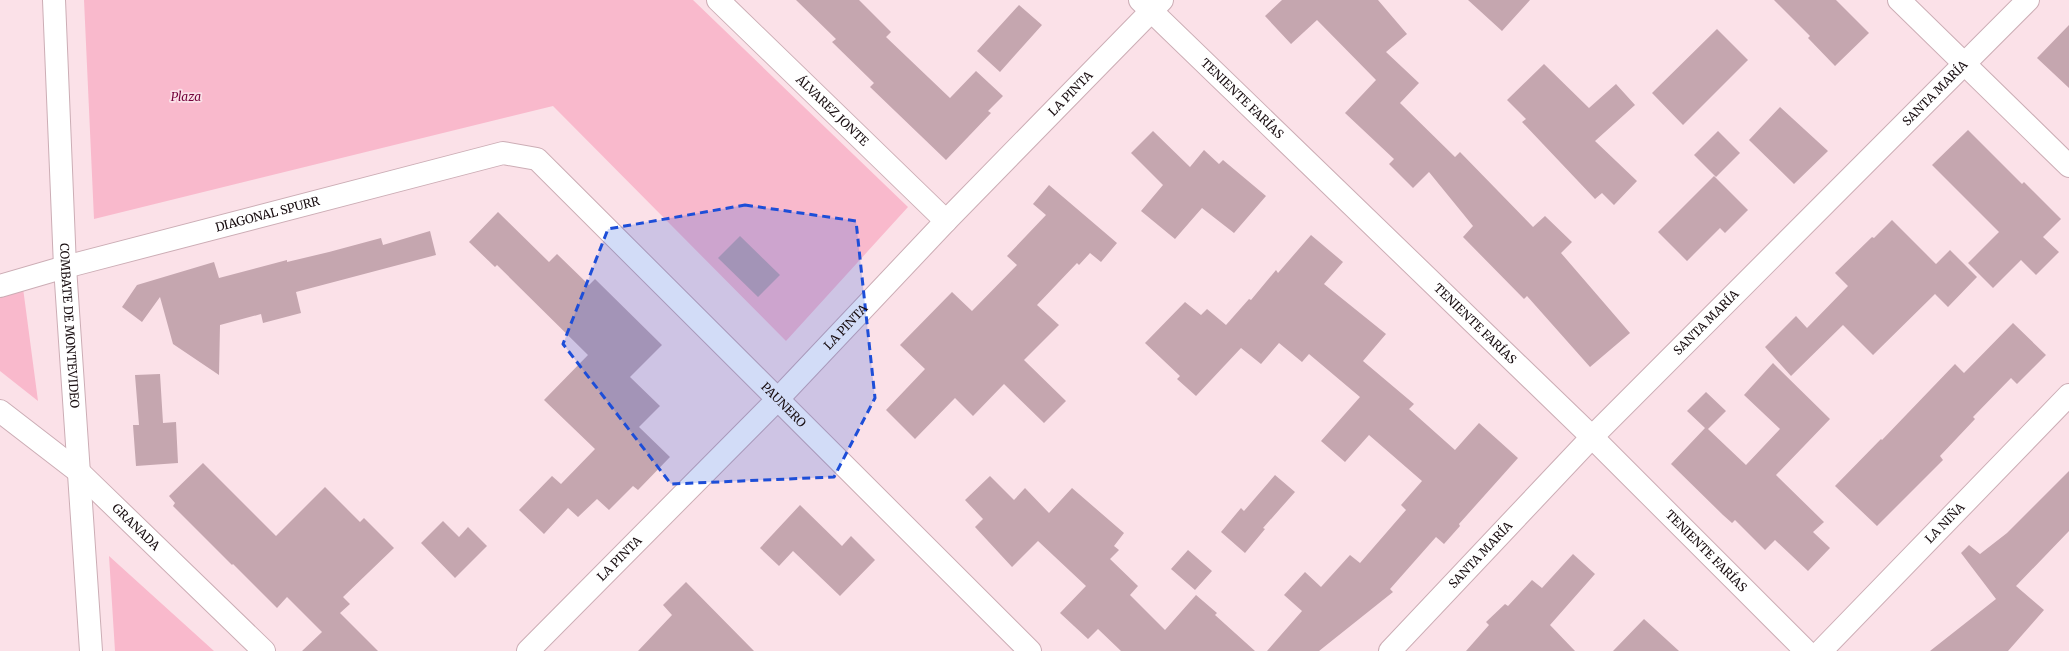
<svg xmlns="http://www.w3.org/2000/svg" width="2069" height="651" viewBox="0 0 2069 651" font-family="Merriweather,serif">
  <style>
    .green { fill: #f9b9cc }
    .building { fill: #c5a6af }
    .lines { fill: none; stroke-linecap: round; stroke-linejoin: round }
    .minor-casing { stroke: #ccadb5; stroke-width: 24 }
    .minor { stroke: #fff; stroke-width: 22 }
    .marked { fill: #1d4ed8; fill-opacity: 0.2; stroke: #1d4ed8; stroke-width: 3; stroke-dasharray: 8 5; stroke-linejoin: round }
    .labels { text-anchor: middle; stroke-width: 3.5; stroke-linejoin: round; paint-order: stroke }
    .street-label { font-size: 12px; fill: #170c0f; stroke: #fbe1e8 }
    .park-label { font-size: 12px; font-style: italic; fill: #73033b; stroke: #fbe1e8 }
  </style>
  <rect width="100%" height="100%" fill="#fbe1e8"/>
  <path class="green" d="M 84,0 L 693,0 L 908,207 L 786,341 L 553,106 L 94,219 Z
    M 23,288 L 38,401 L 0,371 L 0,297 Z
    M 109,556 L 214,651 L 115,651 Z"/>
  <path class="building" d="M 796,0 L 859,0 L 891,32 L 886,37 L 950,98 L 976,71 L 1003,96 L 988,111 L 991,113 L 946,160 L 870,87 L 874,83 L 832,42 L 836,39 Z
    M 1282,0 L 1378,0 L 1407,34 L 1386,52 L 1419,83 L 1400,103 L 1455,157 L 1460,152 L 1533,227 L 1545,216 L 1572,242 L 1561,253 L 1630,333 L 1590,367 L 1527,296 L 1524,299 L 1463,237 L 1473,226 L 1429,172 L 1413,188 L 1389,164 L 1394,159 L 1345,113 L 1376,80 L 1317,20 L 1291,44 L 1265,16 Z
    M 1468,0 L 1530,0 L 1502,31 Z
    M 1774,0 L 1836,0 L 1869,33 L 1835,66 L 1808,38 L 1810,36 Z
    M 1019,5 L 1042,25 L 1000,72 L 977,51 Z
    M 2069,25 L 2069,88 L 2037,58 Z
    M 1717,29 L 1748,60 L 1683,125 L 1652,93 Z
    M 1544,64 L 1589,108 L 1616,84 L 1635,105 L 1595,141 L 1637,181 L 1614,205 L 1602,193 L 1595,199 L 1522,122 L 1526,119 L 1507,100 Z
    M 1780,107 L 1828,151 L 1794,184 L 1749,140 Z
    M 1968,130 L 2022,184 L 2024,182 L 2061,219 L 2043,237 L 2059,252 L 2036,275 L 2021,260 L 1993,288 L 1968,263 L 1999,232 L 1932,165 Z
    M 1153,131 L 1190,167 L 1204,150 L 1219,164 L 1223,160 L 1266,196 L 1234,233 L 1202,208 L 1175,239 L 1141,211 L 1163,185 L 1131,153 Z
    M 1718,131 L 1740,153 L 1716,177 L 1694,155 Z
    M 1714,176 L 1748,210 L 1725,233 L 1720,228 L 1687,261 L 1658,232 Z
    M 1049,185 L 1117,243 L 1101,262 L 1090,253 L 1079,265 L 1077,263 L 1037,305 L 1059,325 L 1024,360 L 1066,401 L 1044,423 L 1004,384 L 973,416 L 955,398 L 915,439 L 886,410 L 925,369 L 900,345 L 952,292 L 972,311 L 1017,265 L 1007,256 L 1046,215 L 1033,204 Z
    M 498,212 L 549,262 L 557,254 L 589,285 L 595,279 L 662,345 L 630,377 L 660,406 L 639,427 L 670,457 L 638,490 L 633,486 L 609,510 L 597,499 L 578,517 L 568,508 L 544,534 L 519,510 L 552,476 L 561,484 L 595,449 L 544,400 L 588,355 L 497,265 L 495,267 L 469,242 Z
    M 1892,220 L 1936,264 L 1950,250 L 1977,277 L 1948,307 L 1935,294 L 1873,355 L 1843,325 L 1791,376 L 1765,347 L 1796,316 L 1807,328 L 1848,286 L 1835,273 L 1872,237 L 1874,238 Z
    M 430,231 L 436,255 L 296,292 L 301,313 L 263,323 L 261,314 L 220,325 L 219,375 L 173,344 L 160,297 L 142,322 L 122,307 L 137,285 L 214,262 L 219,278 L 287,260 L 287,262 L 329,252 L 381,238 L 383,245 Z
    M 1311,235 L 1343,262 L 1324,284 L 1386,334 L 1363,361 L 1414,404 L 1409,409 L 1455,450 L 1479,423 L 1518,458 L 1459,524 L 1460,526 L 1444,544 L 1436,537 L 1390,589 L 1393,592 L 1319,651 L 1267,651 L 1302,611 L 1284,595 L 1305,572 L 1321,587 L 1350,555 L 1360,563 L 1406,510 L 1401,505 L 1422,481 L 1369,435 L 1345,462 L 1321,441 L 1360,397 L 1309,354 L 1302,362 L 1279,343 L 1261,364 L 1241,348 L 1196,396 L 1177,379 L 1180,376 L 1145,343 L 1185,302 L 1201,315 L 1207,309 L 1226,325 L 1249,299 L 1251,300 L 1276,270 L 1278,273 Z
    M 740,236 L 780,275 L 758,297 L 718,258 Z
    M 2013,323 L 2046,355 L 2017,384 L 2011,378 L 1973,417 L 1975,419 L 1940,456 L 1943,460 L 1877,526 L 1835,486 L 1881,439 L 1882,440 L 1955,364 L 1964,373 Z
    M 1773,363 L 1830,419 L 1776,475 L 1824,522 L 1813,532 L 1830,548 L 1808,571 L 1775,540 L 1765,550 L 1735,520 L 1732,523 L 1723,515 L 1671,464 L 1705,428 L 1687,411 L 1706,392 L 1726,411 L 1708,429 L 1746,465 L 1780,429 L 1744,395 Z
    M 160,374 L 163,423 L 176,422 L 178,463 L 136,466 L 133,425 L 139,425 L 135,375 Z
    M 203,463 L 276,536 L 325,487 L 360,522 L 364,518 L 394,548 L 343,597 L 350,604 L 340,613 L 378,651 L 302,651 L 322,632 L 287,597 L 277,608 L 233,564 L 232,565 L 173,506 L 175,503 L 169,496 Z
    M 2069,471 L 2069,531 L 2016,586 L 2044,610 L 2008,651 L 1930,651 L 1996,599 L 1961,553 L 1969,545 L 1980,554 L 2007,533 Z
    M 1275,475 L 1295,492 L 1263,528 L 1265,529 L 1245,553 L 1221,532 L 1241,508 L 1244,511 Z
    M 990,476 L 1014,500 L 1025,488 L 1049,513 L 1072,488 L 1124,533 L 1114,546 L 1119,550 L 1110,559 L 1138,586 L 1130,595 L 1165,630 L 1196,595 L 1217,613 L 1215,615 L 1255,651 L 1121,651 L 1098,629 L 1088,639 L 1060,613 L 1086,586 L 1038,541 L 1012,567 L 975,527 L 983,519 L 965,500 Z
    M 800,505 L 842,546 L 851,536 L 875,560 L 840,596 L 793,551 L 779,566 L 760,548 Z
    M 443,521 L 459,537 L 468,527 L 487,546 L 455,578 L 421,543 Z
    M 1188,550 L 1212,571 L 1195,590 L 1171,569 Z
    M 1573,554 L 1595,574 L 1550,625 L 1575,651 L 1466,651 L 1489,625 L 1486,622 L 1505,604 L 1508,606 L 1532,580 L 1542,588 Z
    M 686,582 L 754,651 L 638,651 L 672,615 L 663,605 Z
    M 1644,619 L 1679,651 L 1613,651 Z"/>
  <g class="lines">
    <g class="minor-casing">
      <g id="minor">
        <path id="s1" d="M 54,0 L 65,267 L 91,651"/>
        <path id="s2" d="M 718,0 L 946,221"/>
        <path id="s3" d="M 1140,0 L 1592,437 L 1806,651"/>
        <path d="M 1899,0 L 2069,166"/>
        <path id="s4" d="M 0,286 L 65,267 L 503,153 L 537,159 L 1030,651"/>
        <path id="s5" d="M 0,411 L 79,472 L 264,651"/>
        <path id="s6" d="M 528,651 L 777,400 L 946,221 L 1162,0"/>
        <path id="s7" d="M 1390,651 L 1592,437 L 2028,0"/>
        <path id="s8" d="M 1821,651 L 2069,395"/>
      </g>
    </g>
    <use href="#minor" class="minor"/>
  </g>
  <path class="marked" d="M 745,205 L 856,221 L 875,398 L 834,477 L 671,484 L 563,344 L 608,229 Z"/>
  <g class="labels">
    <g class="street-label">
      <text dy="4" stroke="none"><textPath href="#s6" startOffset="778">LA PINTA</textPath></text>
      <text dy="4" stroke="none"><textPath href="#s7" startOffset="780">SANTA MARÍA</textPath></text>
      <text dy="4" stroke="none"><textPath href="#s3" startOffset="142">TENIENTE FARÍAS</textPath></text>
      <text dy="4" stroke="none"><textPath href="#s2" startOffset="159">ÁLVAREZ JONTE</textPath></text>
      <text dy="4" stroke="none"><textPath href="#s4" startOffset="277">DIAGONAL SPURR</textPath></text>
      <text dy="4" stroke="none"><textPath href="#s7" startOffset="456">SANTA MARÍA</textPath></text>
      <text dy="4" stroke="none"><textPath href="#s3" startOffset="466">TENIENTE FARÍAS</textPath></text>
      <text dy="4" stroke="none"><textPath href="#s1" startOffset="326">COMBATE DE MONTEVIDEO</textPath></text>
      <text dy="4" stroke="none"><textPath href="#s6" startOffset="454">LA PINTA</textPath></text>
      <text dy="4" stroke="none"><textPath href="#s4" startOffset="903">PAUNERO</textPath></text>
      <text dy="4" stroke="none"><textPath href="#s8" startOffset="178">LA NIÑA</textPath></text>
      <text dy="4" stroke="none"><textPath href="#s5" startOffset="179">GRANADA</textPath></text>
      <text dy="4" stroke="none"><textPath href="#s3" startOffset="790">TENIENTE FARÍAS</textPath></text>
      <text dy="4" stroke="none"><textPath href="#s7" startOffset="132">SANTA MARÍA</textPath></text>
      <text dy="4" stroke="none"><textPath href="#s6" startOffset="130">LA PINTA</textPath></text>
    </g>
    <g class="park-label">
      <text x="186" y="101">Plaza</text>
    </g>
  </g>
</svg>
